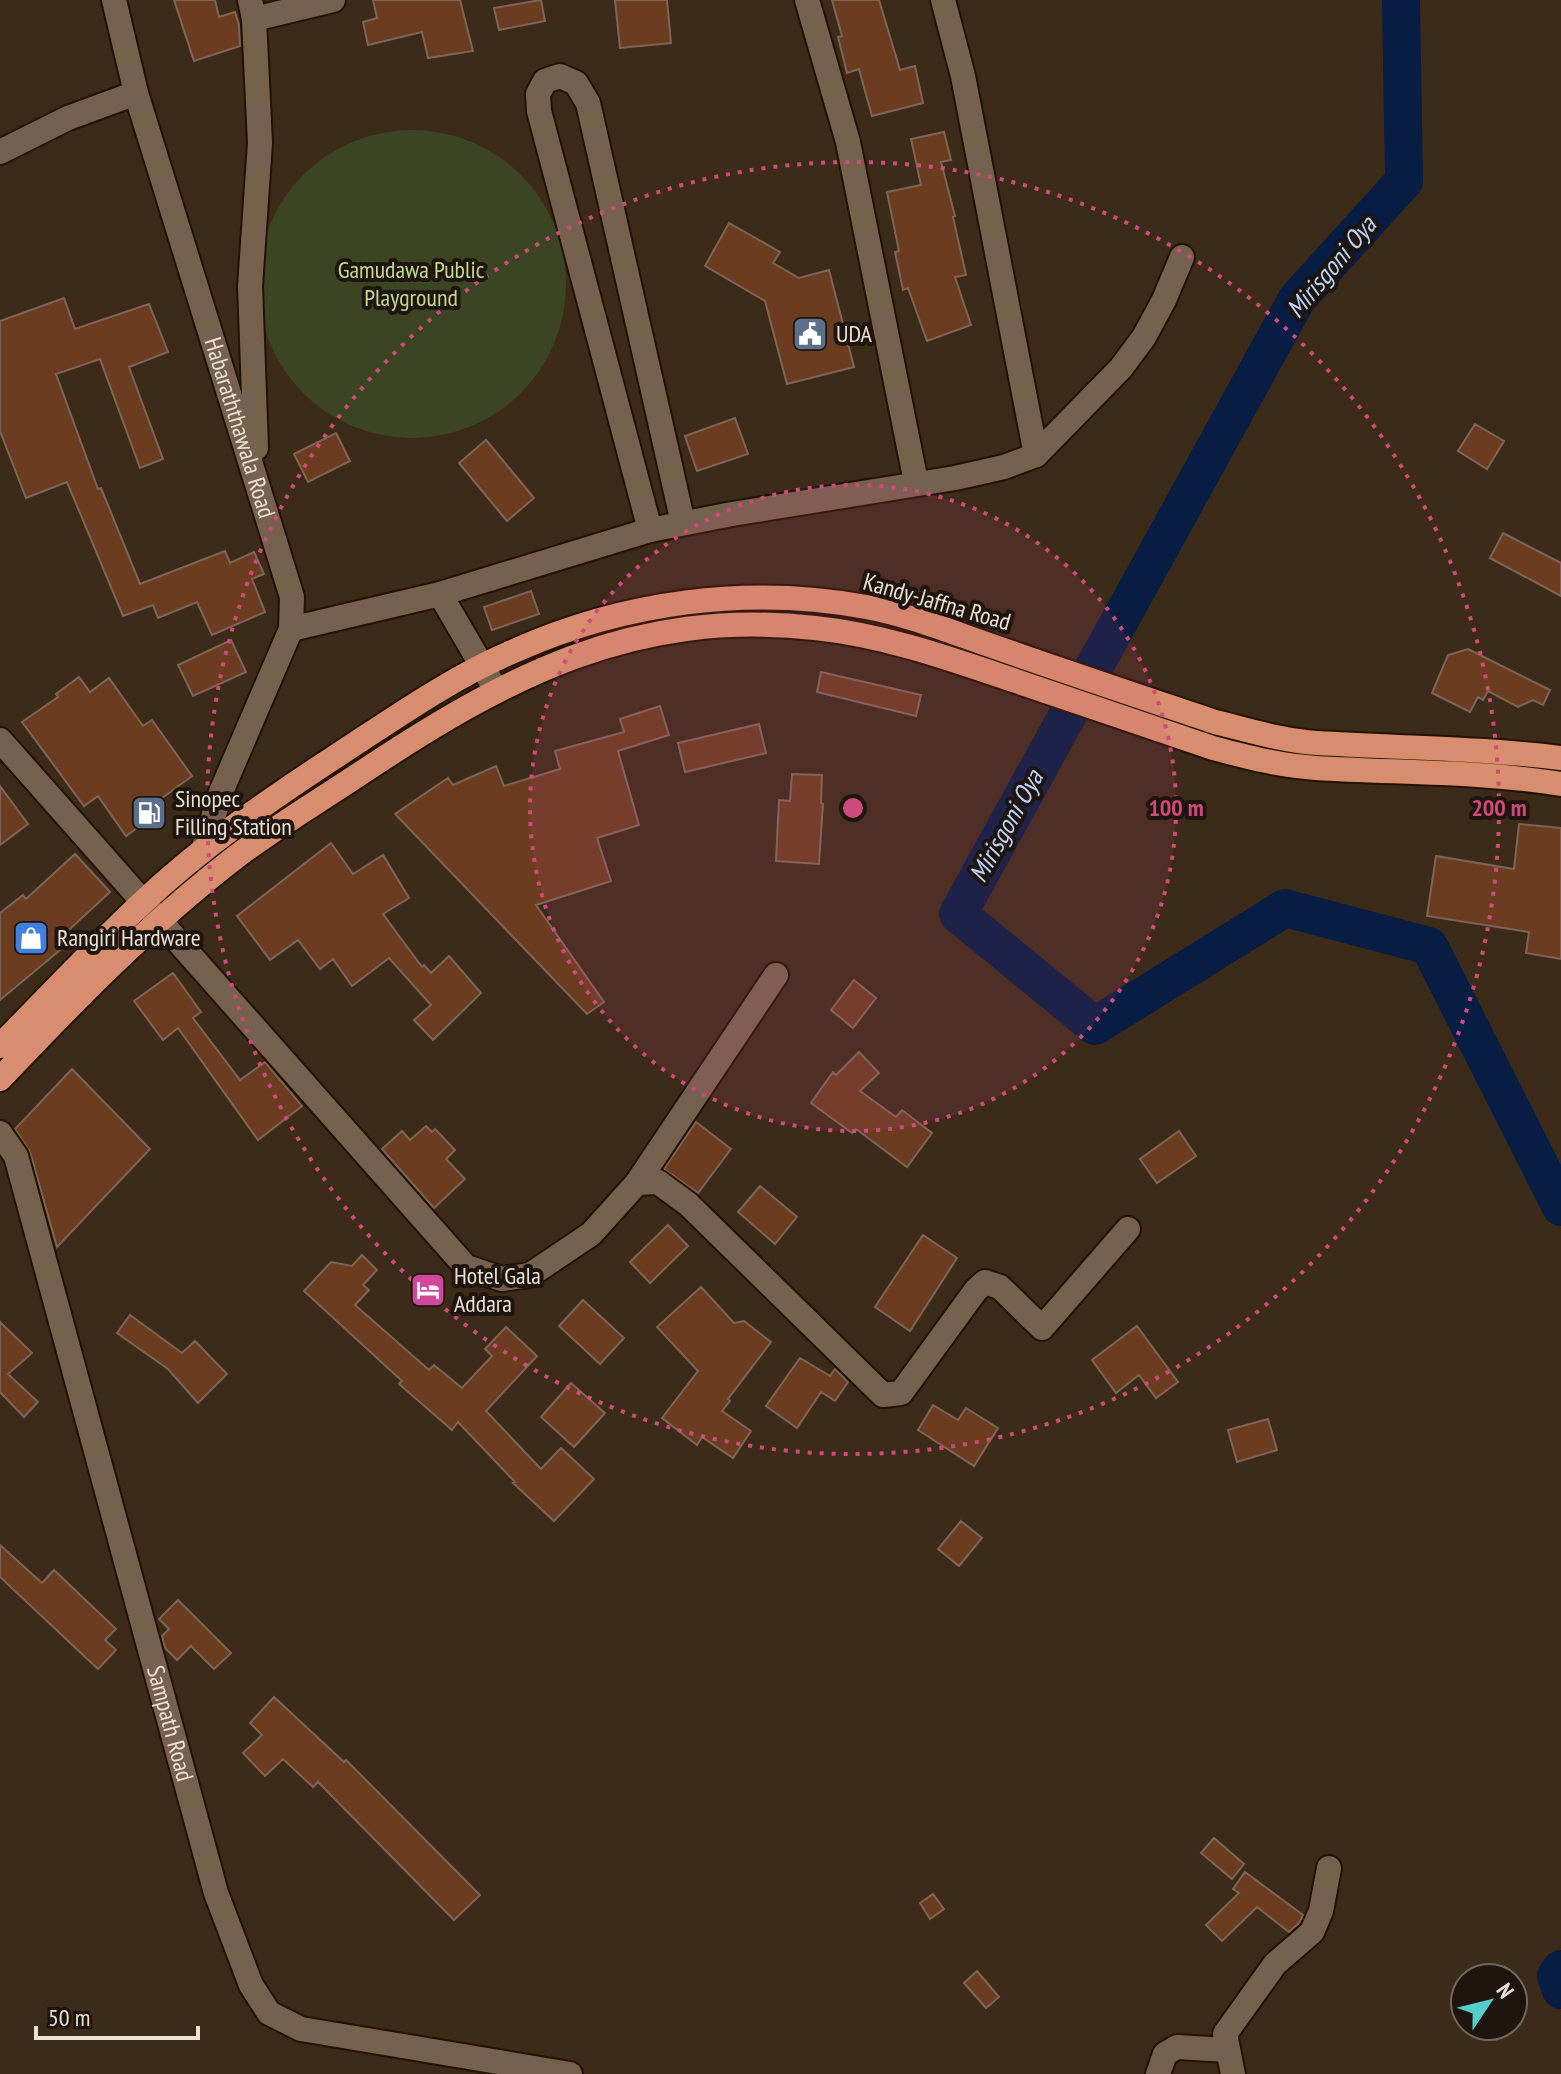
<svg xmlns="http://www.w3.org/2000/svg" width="1561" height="2074" viewBox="0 0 1561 2074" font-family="'PT Sans Narrow',sans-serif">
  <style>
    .green { fill: #3c4523 }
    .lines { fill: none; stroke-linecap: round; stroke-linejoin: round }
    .river { stroke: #071d43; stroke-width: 38 }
    .building { fill: #6c3c21; stroke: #7e6457; stroke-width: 2 }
    .minor-casing { stroke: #231304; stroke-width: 28 }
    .highway-casing { stroke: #231304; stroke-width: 28 }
    .minor { stroke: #76614f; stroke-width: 24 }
    .highway { stroke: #d88e6e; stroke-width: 24 }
    .ring { fill: none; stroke: #cd4a7a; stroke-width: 4; stroke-dasharray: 4 8 }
    .labels { text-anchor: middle; stroke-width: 8; stroke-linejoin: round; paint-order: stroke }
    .park-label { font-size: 24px; fill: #c5da89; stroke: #1e150e }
    .poi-label { font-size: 24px; fill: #ede1d7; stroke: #1e150e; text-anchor: start }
    .street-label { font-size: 24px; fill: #ede1d7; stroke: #1e150e }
    .water-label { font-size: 26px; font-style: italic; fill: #bbd4fe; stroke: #1e150e }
    .centre { fill: #cd4a7a; stroke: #1e150e; stroke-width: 4 }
    .ring-label { font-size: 24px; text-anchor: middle; font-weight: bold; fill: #cd4a7a; stroke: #1e150e; stroke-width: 8; stroke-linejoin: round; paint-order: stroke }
  </style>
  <rect width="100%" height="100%" fill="#3d2b1a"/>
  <path class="green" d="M258 284a154 154 0 1 1 308 0a154 154 0 1 1-308 0Z"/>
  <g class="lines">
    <path class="river" d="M 1401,0 L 1404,181 L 1297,299 L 958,914 L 1095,1026 L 1285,908 L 1429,946 L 1561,1207
      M 1561,1969 L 1556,1976 L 1561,1990"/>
  </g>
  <path class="building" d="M 174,0 L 215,0 L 219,17 L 235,12 L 239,25 L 240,46 L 194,61 Z
    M 373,0 L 460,0 L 473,51 L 428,58 L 422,32 L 368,45 L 363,22 L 377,18 Z
    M 541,0 L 545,21 L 499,30 L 494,8 Z
    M 615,0 L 667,0 L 671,43 L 620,48 Z
    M 832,0 L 879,0 L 900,70 L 915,66 L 923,103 L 872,116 L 859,69 L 847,73 L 838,37 L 842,36 Z
    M 944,132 L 951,160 L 941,162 L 955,216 L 953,217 L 966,275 L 955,277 L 971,325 L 927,341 L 908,288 L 903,290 L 895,252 L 899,251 L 887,192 L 921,185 L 911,139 Z
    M 729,223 L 780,252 L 773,263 L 799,278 L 829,270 L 854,367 L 787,384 L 765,301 L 705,266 Z
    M 64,298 L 75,329 L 149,304 L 168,352 L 129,367 L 163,459 L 140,468 L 100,359 L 56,374 L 98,489 L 101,488 L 140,584 L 225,551 L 230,563 L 254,552 L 264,574 L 252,579 L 265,612 L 212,635 L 197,602 L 158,618 L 153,605 L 123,616 L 67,482 L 26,498 L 0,431 L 0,321 Z
    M 735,418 L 748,454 L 697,471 L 685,436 Z
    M 1475,424 L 1504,441 L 1487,469 L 1458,451 Z
    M 336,433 L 350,461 L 308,482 L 294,454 Z
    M 486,440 L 534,498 L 507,521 L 459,463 Z
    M 1503,533 L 1561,563 L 1561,596 L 1490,558 Z
    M 531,591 L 539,614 L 492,630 L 484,607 Z
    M 231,640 L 246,672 L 193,696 L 178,665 Z
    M 1468,649 L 1550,690 L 1543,705 L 1533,700 L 1518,707 L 1488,691 L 1483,700 L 1478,697 L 1470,712 L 1432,693 L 1448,655 Z
    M 821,672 L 921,695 L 916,716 L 817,692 Z
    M 79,677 L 90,692 L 109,678 L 143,726 L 152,720 L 192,776 L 158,801 L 163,809 L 126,836 L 98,796 L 84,806 L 22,722 L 58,697 L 56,694 Z
    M 660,706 L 669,735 L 618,751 L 639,825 L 597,838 L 611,881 L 536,905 L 604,1002 L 587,1014 L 395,814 L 448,778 L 453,785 L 496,766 L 504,786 L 560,769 L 555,751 L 624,732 L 620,719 Z
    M 759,724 L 766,753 L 685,772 L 678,743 Z
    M 792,774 L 822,775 L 821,803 L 823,804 L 819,864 L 776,861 L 779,800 L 790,801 Z
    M 0,786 L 28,824 L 0,845 Z
    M 1519,824 L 1561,828 L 1561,959 L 1526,953 L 1529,932 L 1427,916 L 1436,856 L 1514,869 Z
    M 331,843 L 353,874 L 383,855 L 409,898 L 383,914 L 422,967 L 424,965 L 431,973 L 449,956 L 481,993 L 433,1040 L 414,1020 L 431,1005 L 389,958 L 352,986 L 333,959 L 320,969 L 298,940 L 270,960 L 237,916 Z
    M 75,854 L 110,892 L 59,939 L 65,946 L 0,1000 L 0,913 L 23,895 L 26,899 Z
    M 173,973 L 201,1012 L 193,1018 L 240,1080 L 265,1062 L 302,1106 L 258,1140 L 178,1028 L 163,1040 L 134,1001 Z
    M 854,980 L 876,998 L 853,1028 L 831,1010 Z
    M 859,1052 L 879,1073 L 860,1091 L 896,1117 L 902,1110 L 932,1133 L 907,1167 L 856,1129 L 852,1133 L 811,1103 L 833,1072 L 836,1075 Z
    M 72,1069 L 150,1149 L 57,1247 L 30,1152 L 15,1129 Z
    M 696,1122 L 731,1149 L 698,1193 L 664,1169 Z
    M 426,1126 L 432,1132 L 435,1129 L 455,1150 L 446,1159 L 465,1179 L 434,1208 L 382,1149 L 402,1131 L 410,1140 Z
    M 1179,1131 L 1196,1156 L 1157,1183 L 1140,1159 Z
    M 760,1186 L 797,1217 L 775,1244 L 738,1212 Z
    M 668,1225 L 688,1246 L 650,1283 L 630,1262 Z
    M 923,1235 L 957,1258 L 910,1331 L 875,1307 Z
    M 362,1255 L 377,1270 L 363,1285 L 369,1290 L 355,1305 L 429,1370 L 434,1365 L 462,1388 L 492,1356 L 485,1349 L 506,1327 L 537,1356 L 486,1411 L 541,1469 L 561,1448 L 594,1479 L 554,1521 L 513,1483 L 515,1482 L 458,1422 L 452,1430 L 399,1384 L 402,1381 L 304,1291 L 331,1262 L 352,1266 Z
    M 701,1287 L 734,1323 L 744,1321 L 771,1342 L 728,1399 L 730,1401 L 722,1411 L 751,1431 L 733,1458 L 702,1437 L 697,1445 L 662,1418 L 698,1371 L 657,1327 Z
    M 583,1300 L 624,1338 L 600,1364 L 559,1326 Z
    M 130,1315 L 182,1353 L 195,1341 L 227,1374 L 198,1403 L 168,1369 L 117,1333 Z
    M 0,1322 L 32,1353 L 8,1374 L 38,1402 L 24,1417 L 0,1392 Z
    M 1137,1326 L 1178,1382 L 1156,1398 L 1139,1375 L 1116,1393 L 1092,1360 Z
    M 800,1358 L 830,1376 L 835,1369 L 848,1382 L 835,1401 L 821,1392 L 797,1428 L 766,1406 Z
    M 571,1383 L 605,1413 L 574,1447 L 541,1417 Z
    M 933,1405 L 958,1420 L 966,1408 L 998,1428 L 974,1466 L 918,1430 Z
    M 1268,1419 L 1277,1450 L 1237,1462 L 1228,1430 Z
    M 961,1521 L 982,1538 L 959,1566 L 938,1549 Z
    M 0,1545 L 42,1583 L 54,1570 L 116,1629 L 105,1640 L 116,1650 L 98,1669 L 0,1577 Z
    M 178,1600 L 231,1653 L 214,1669 L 191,1646 L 177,1660 L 165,1648 L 162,1636 L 169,1629 L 159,1619 Z
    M 274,1697 L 344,1762 L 346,1760 L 480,1895 L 454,1920 L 318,1782 L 313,1787 L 283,1759 L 265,1776 L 243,1753 L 262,1735 L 250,1723 Z
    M 1214,1838 L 1244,1864 L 1232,1879 L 1201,1853 Z
    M 1245,1872 L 1303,1915 L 1299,1923 L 1289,1932 L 1257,1907 L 1222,1941 L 1206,1925 L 1239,1893 L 1233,1889 Z
    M 933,1894 L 944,1909 L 930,1919 L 920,1903 Z
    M 977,1971 L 999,1997 L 986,2008 L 964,1983 Z"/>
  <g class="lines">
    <g class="minor-casing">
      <g id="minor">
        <path id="s1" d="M 114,0 L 136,93 L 292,597 L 291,629 L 221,792 L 203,850"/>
        <path d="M 250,0 L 254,19 L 260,143 L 250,286 L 256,448"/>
        <path d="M 807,0 L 848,142 L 916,482"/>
        <path d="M 943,0 L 963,76 L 1036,455"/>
        <path d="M 254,19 L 333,0"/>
        <path d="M 0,152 L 68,118 L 136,93"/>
        <path d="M 650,530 L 539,111 L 538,94 L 545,81 L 560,76 L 576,83 L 588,103 L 683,523"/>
        <path d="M 440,594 L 496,690"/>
        <path d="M 291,629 L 440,594 L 650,530 L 732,514 L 955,478 L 1004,467 L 1036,455 L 1121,368 L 1144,337 L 1164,300 L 1182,257"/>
        <path d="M 0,740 L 466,1267 L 502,1279 L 530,1275 L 591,1234 L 637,1183 L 658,1182 L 688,1204 L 883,1395 L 901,1393 L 976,1290 L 985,1282 L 1000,1287 L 1042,1328 L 1128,1229"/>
        <path id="s2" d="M 0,1133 L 16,1156 L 216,1893 L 251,1985 L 269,2013 L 301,2029 L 570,2074"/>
        <path d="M 637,1183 L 776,975"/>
        <path d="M 1158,2074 L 1165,2054 L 1177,2047 L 1227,2050"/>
        <path d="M 1233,2074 L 1225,2034 L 1275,1964 L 1312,1932 L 1321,1911 L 1329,1868"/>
      </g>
    </g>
    <g class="highway-casing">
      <path id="highway" d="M 0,1046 C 47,998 93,949 142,903 C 202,846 272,798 341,753 C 396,717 453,677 514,651 C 623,602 748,585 866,607 C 910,615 951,632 992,646 C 1066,672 1141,697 1215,722 C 1248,730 1283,741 1317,743 C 1399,748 1480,748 1561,758
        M 0,1079 C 73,1002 147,926 232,860 C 272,829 316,803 358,775 C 505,677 633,608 815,628 C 884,635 951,659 1016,681 C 1082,703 1147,726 1213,748 C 1247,757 1281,766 1316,768 C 1398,773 1480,771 1561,784"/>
    </g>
    <use href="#minor" class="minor"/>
    <use href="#highway" class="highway"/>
  </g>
  <circle cx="853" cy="808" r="323" fill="#cd4a7a" fill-opacity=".12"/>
  <g class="ring">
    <circle cx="853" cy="808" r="323"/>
    <circle cx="853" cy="808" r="646"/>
  </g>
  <defs>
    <g id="civic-square" transform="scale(1.8)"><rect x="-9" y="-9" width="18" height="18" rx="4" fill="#5c6f8a" stroke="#1e150e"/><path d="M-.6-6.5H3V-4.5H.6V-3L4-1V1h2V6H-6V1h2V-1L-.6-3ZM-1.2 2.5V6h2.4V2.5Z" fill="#fff"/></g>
    <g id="fuel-square" transform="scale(1.8)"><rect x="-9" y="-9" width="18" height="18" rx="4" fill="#5c6f8a" stroke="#1e150e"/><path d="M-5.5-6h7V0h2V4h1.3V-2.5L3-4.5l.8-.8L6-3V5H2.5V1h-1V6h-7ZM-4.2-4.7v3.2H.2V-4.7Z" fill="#fff"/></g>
    <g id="shop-square" transform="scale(1.8)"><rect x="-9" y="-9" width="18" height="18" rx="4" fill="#3f7fe0" stroke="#1e150e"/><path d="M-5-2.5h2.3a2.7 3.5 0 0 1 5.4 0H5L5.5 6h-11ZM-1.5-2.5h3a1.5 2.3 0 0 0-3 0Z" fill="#fff"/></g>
    <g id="hotel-square" transform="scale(1.8)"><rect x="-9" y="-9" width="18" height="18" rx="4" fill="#d1479c" stroke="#1e150e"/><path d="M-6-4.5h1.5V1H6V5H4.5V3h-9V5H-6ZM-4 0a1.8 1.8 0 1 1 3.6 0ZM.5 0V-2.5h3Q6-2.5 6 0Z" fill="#fff"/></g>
  </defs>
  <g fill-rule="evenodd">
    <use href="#civic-square" x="810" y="334"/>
    <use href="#fuel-square" x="149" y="813"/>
    <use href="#shop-square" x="31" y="938"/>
    <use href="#hotel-square" x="428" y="1290"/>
  </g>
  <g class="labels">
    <g class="park-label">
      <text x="411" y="278">Gamudawa Public<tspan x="411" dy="28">Playground</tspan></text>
    </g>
    <g class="poi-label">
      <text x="836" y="342">UDA</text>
      <text x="175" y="807">Sinopec<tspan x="175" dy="28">Filling Station</tspan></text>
      <text x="57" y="946">Rangiri Hardware</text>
      <text x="454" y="1284">Hotel Gala<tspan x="454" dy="28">Addara</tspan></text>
    </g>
    <g class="street-label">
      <text dy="8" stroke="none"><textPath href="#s1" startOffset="446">Habaraththawala Road</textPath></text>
      <text transform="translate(937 602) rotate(16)" y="8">Kandy-Jaffna Road</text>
      <text dy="8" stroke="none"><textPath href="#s2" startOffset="616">Sampath Road</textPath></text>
    </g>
    <g class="water-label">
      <text transform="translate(1331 267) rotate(-50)" y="9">Mirisgoni Oya</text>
      <text transform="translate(1006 826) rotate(-61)" y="9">Mirisgoni Oya</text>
    </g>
  </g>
  <circle cx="853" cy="808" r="12" class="centre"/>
  <g class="ring-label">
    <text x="1176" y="816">100 m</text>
    <text x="1499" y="816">200 m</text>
  </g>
  <g transform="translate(1489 2002) rotate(55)"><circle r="38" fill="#1e150e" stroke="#71675e" stroke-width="2"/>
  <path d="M0-6L14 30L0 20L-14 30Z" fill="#54cdc8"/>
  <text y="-12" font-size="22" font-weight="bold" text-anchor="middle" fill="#ede1d7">N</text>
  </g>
  <path d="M36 2026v12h162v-12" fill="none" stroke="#ede1d7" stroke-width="4"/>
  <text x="48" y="2026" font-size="24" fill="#ede1d7" stroke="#1e150e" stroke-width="6" paint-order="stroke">50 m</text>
</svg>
